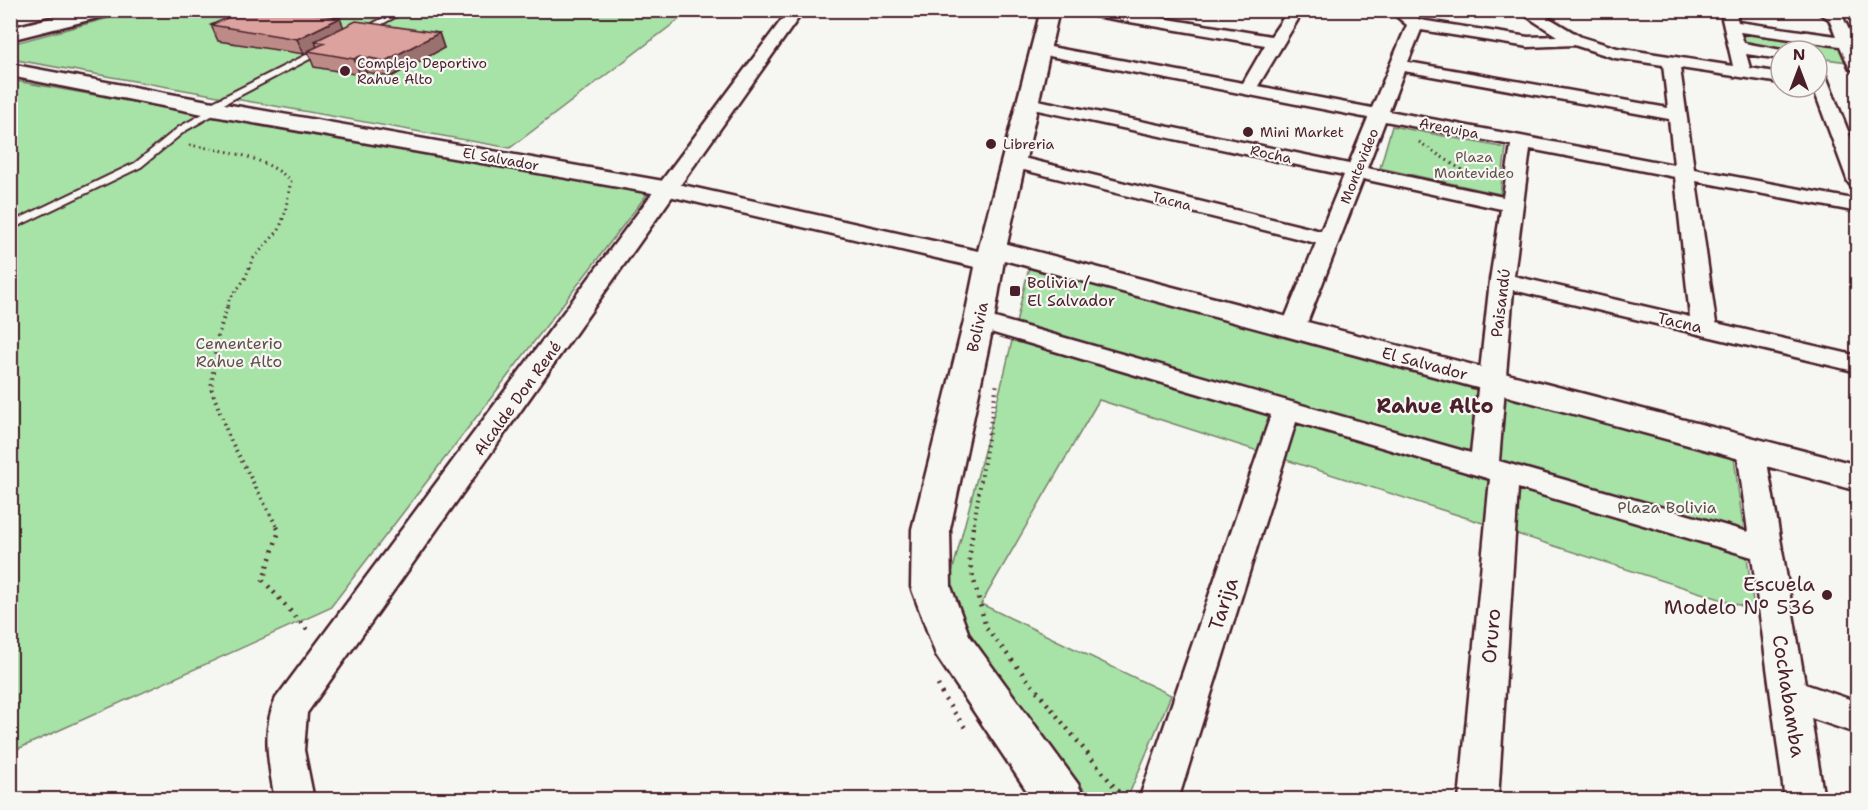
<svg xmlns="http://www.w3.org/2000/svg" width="1868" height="810" viewBox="0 0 1868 810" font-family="'Shantell Sans',sans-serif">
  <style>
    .green { fill: #a7e2a7; stroke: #788069; stroke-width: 1.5 }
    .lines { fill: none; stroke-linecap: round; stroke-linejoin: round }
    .lane-casing { stroke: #4a1f2b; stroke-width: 4 }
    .street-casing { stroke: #4a1f2b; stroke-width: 5 }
    .secondary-casing { stroke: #4a1f2b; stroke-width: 5 }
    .path-far2 { stroke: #4a1f2b; stroke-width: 3; stroke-dasharray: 1.5 4; stroke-linecap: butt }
    .path-far1 { stroke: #4a1f2b; stroke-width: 4; stroke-dasharray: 1.5 4.5; stroke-linecap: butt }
    .path { stroke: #4a1f2b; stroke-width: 4.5; stroke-dasharray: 2 6; stroke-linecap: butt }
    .lane { fill: #f6f6f2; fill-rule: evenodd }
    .street { fill: #f6f6f2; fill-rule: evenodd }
    .secondary { fill: #f6f6f2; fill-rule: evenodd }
    .wall { fill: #bd8b87; stroke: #4a1f2b; stroke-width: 1.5 }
    .shaded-wall { fill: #9a716e; stroke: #4a1f2b; stroke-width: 1.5 }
    .building { fill: #dca29d; stroke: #4a1f2b; stroke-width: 1.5 }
    .poi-dot { fill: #4a1f2b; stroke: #f6f6f2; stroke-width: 2 }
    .labels { text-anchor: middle; stroke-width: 4.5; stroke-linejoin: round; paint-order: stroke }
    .far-poi-label { font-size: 14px; fill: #4a1f2b; stroke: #f6f6f2; text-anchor: start }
    .far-street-label { font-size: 14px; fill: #4a1f2b; stroke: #f6f6f2 }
    .far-park-label { font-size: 14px; fill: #61504a; stroke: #f6f6f2 }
    .poi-label { font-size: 16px; fill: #4a1f2b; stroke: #f6f6f2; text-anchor: start }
    .street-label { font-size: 16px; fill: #4a1f2b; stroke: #f6f6f2 }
    .park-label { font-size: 16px; fill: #61504a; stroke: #f6f6f2 }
    .quarter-label { font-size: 20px; font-weight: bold; fill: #4a1f2b; stroke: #f6f6f2 }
    .near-poi-label { font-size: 20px; fill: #4a1f2b; stroke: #f6f6f2; text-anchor: end }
    .near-street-label { font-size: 20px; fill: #4a1f2b; stroke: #f6f6f2 }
  </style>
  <rect width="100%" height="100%" fill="#f6f6f2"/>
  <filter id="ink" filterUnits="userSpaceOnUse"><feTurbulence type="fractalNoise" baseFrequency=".0167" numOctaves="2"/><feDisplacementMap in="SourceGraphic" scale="12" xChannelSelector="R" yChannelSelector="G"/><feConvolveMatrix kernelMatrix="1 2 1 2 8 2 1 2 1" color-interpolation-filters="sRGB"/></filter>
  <g filter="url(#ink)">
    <path class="green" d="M 135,11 L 690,11 L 510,148 L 11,59 L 11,44 Z
      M 1736,28 L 1840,43 L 1849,62 L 1817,58 L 1817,51 L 1781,51 L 1741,46 Z
      M 10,80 L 648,193 L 330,608 L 11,752 Z
      M 1392,126 L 1506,148 L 1500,194 L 1380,168 Z
      M 1029,267 L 1733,450 L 1754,610 L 1099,400 L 981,604 L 1171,695 L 1127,799 L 1092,800 L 967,637 L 948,588 L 1005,371 Z"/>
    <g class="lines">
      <g class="lane-casing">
        <path id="lane" d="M 398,10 L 408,10 L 364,34 L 357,32 Z
          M 322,47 L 329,49 L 218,107 L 224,109 L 185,131 L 141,167 L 10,230 L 10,223 L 135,163 L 179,127 L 210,110 L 205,110 L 205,106 Z"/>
      </g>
      <g class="street-casing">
        <path id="street" d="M 789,10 L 804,10 L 307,713 L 304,750 L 314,800 L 275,800 C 269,766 261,730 276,698 Z
          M 1076,10 L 1113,10 L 1271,36 L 1284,17 L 1278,10 L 1295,10 L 1300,16 L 1258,86 L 1372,108 L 1407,25 L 1389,10 L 1406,10 L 1420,20 L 1528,37 L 1557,36 L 1517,10 L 1536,10 L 1581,37 L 1617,48 L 1733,66 L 1720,10 L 1735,10 L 1738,22 L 1836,36 L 1829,19 L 1814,10 L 1841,13 L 1858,49 L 1858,70 L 1850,69 L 1840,46 L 1740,32 L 1744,43 L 1787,51 L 1781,51 L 1781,59 L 1746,54 L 1750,68 L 1781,73 L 1781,83 L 1680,68 L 1694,169 L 1858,200 L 1858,212 L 1696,181 L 1716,323 L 1858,356 L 1858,372 L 1513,290 L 1499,461 L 1748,532 L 1737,450 L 1741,443 L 1751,440 L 1761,443 L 1765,450 L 1805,684 L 1858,702 L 1858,734 L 1811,718 L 1824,800 L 1785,800 L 1752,557 L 1518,488 L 1498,800 L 1459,800 L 1490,479 L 1296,422 L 1178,800 L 1139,800 L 1271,415 L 970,326 L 967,321 L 970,316 L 979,314 L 988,316 L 1471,453 L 1490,280 L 1501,209 L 1363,179 L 1305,328 L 1302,333 L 1293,335 L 1284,333 L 1281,328 L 1316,243 L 1008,166 L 1005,162 L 1008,158 L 1015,156 L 1321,231 L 1344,175 L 1028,108 L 1022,107 L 1019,103 L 1022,99 L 1028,98 L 1349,164 L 1368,118 L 1034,53 L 1032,50 L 1040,45 L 1243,83 L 1265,45 L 1083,14 ZM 1421,30 L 1528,47 L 1574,45 L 1615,58 L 1663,65 L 1668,108 L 1408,62 ZM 1404,71 L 1669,119 L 1674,165 L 1389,111 ZM 1385,121 L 1511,145 L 1503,197 L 1367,168 ZM 1530,149 L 1675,177 L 1690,317 L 1514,276 Z
          M 1817,71 L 1823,72 L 1826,76 L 1858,156 L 1858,188 L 1851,186 L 1848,182 L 1813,87 L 1817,87 Z"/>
      </g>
      <g class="secondary-casing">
        <path id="secondary" d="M 82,10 L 116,10 L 113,14 L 10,40 L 10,28 Z
          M 1041,10 L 1059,10 L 1007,244 L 1858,465 L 1858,491 L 1004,260 L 994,321 L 950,529 L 951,587 L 969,635 L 1078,784 L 1085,800 L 1033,800 L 936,655 L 911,587 L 912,529 L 964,321 L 975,267 L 669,196 L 208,115 L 10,76 L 10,64 L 208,101 L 669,182 L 978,251 Z"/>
      </g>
      <path class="path-far2" d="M 1419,142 L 1471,176
        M 189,145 C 226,151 261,155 291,180 L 285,213 L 279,230 L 252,260 L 245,279 L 229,300 L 227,308"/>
      <path class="path-far1" d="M 227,307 L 217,339 L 211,388 L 229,437 L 278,529
        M 973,529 L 997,383"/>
      <path class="path" d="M 277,527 L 279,531 L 263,580 L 309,632
        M 973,527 L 969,561 L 986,628 L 1125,800
        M 938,685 L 944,698 L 966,729"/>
      <use href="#lane" class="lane"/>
      <use href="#street" class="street"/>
      <use href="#secondary" class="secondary"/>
    </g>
    <path class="wall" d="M 211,25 L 344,27 L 439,33 L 444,48 L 391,77 L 366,72 L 360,75 L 314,67 L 308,52 L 304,54 L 218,41 Z"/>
    <path class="shaded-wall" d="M 340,18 L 346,33 L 325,43 L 315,41 L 317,48 L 308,51 L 308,52 L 304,54 L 297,39 Z
      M 439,33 L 444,48 L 391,77 L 385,61 Z
      M 360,56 L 366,72 L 360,75 L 354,59 Z"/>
    <path class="building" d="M 245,10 L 295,10 L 340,18 L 297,39 L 211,25 Z
      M 356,21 L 439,33 L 385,61 L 360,56 L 354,59 L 308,51 L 325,43 L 315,41 Z"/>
  </g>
  <g class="poi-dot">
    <circle cx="345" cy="71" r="6"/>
    <circle cx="1248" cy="132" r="6"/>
    <circle cx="991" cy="144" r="6"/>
    <rect x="1009" y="285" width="12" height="12" rx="3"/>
    <circle cx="1827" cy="595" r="6"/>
  </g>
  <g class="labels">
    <g class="far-poi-label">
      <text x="357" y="68">Complejo Deportivo<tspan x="357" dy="16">Rahue Alto</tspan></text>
      <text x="1260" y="137">Mini Market</text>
      <text x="1003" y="149">Libreria</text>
    </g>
    <g class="far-street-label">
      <text transform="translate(1449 128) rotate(11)" y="5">Arequipa</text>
      <text transform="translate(1271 154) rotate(12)" y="5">Rocha</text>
      <text transform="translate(501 159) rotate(10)" y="5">El Salvador</text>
      <text transform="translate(1359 166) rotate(-68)" y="5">Montevideo</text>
      <text transform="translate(1172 201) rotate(14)" y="5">Tacna</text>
    </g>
    <g class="far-park-label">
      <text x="1474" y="162">Plaza<tspan x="1474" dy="16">Montevideo</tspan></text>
    </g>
    <g class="poi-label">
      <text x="1027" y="288">Bolivia /<tspan x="1027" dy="18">El Salvador</tspan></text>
    </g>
    <g class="street-label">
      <text transform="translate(1500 303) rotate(-83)" y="6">Paisandú</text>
      <text transform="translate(1680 322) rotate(13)" y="6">Tacna</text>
      <text transform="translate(977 327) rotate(-78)" y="6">Bolivia</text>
      <text transform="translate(1425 363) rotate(15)" y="6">El Salvador</text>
      <text transform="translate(517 398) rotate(-54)" y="6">Alcalde Don René</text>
    </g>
    <g class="park-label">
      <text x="239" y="349">Cementerio<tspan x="239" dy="18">Rahue Alto</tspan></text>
      <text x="1667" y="513">Plaza Bolivia</text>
    </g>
    <g class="quarter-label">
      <text x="1435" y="413">Rahue Alto</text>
    </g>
    <g class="near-poi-label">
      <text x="1815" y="591">Escuela<tspan x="1815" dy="23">Modelo Nº 536</tspan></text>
    </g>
    <g class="near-street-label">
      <text transform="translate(1223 604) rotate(-72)" y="7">Tarija</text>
      <text transform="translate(1491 636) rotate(-85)" y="7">Oruro</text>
      <text transform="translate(1789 696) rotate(81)" y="7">Cochabamba</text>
    </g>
  </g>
  <rect width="1868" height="810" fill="none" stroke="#f6f6f2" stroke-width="36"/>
  <rect x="18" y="18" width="1832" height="774" fill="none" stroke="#4a1f2b" stroke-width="2" filter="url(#ink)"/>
  <g transform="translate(1799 69)"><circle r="28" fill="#f6f6f2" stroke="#b1a0a2" stroke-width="1.5"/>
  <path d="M0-4.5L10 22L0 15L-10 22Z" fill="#4a1f2b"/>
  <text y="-9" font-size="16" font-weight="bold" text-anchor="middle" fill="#4a1f2b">N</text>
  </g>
</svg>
